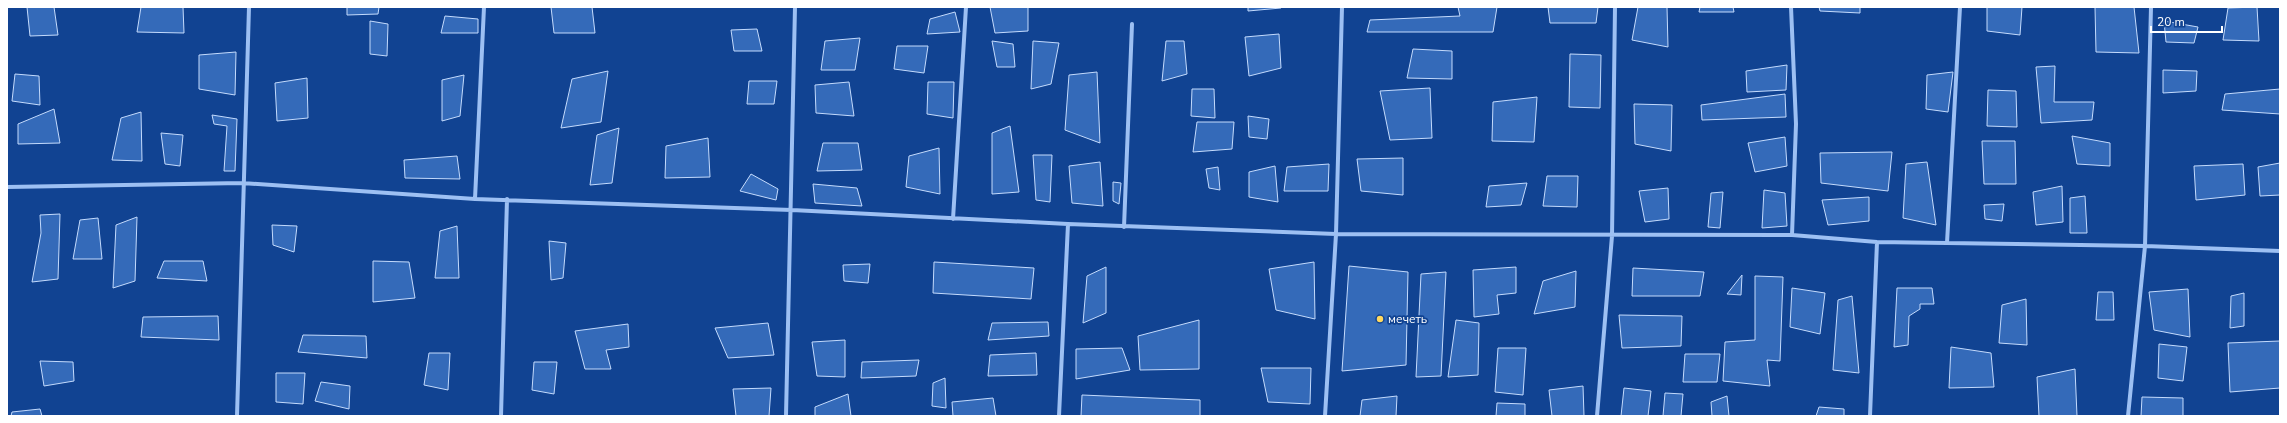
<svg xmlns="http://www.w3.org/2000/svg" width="2287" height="423" viewBox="0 0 2287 423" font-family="'Nunito Sans',sans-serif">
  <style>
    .building { fill: #346ab9; stroke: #c4dbfd }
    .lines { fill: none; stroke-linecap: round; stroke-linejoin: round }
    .street { stroke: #9dc0f3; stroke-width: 4 }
    .poi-dot { fill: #ffd85f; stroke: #114392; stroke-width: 1.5 }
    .labels { text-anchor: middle; stroke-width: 3.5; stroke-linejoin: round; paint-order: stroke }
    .poi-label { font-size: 12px; fill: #fff; stroke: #114392; text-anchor: start }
  </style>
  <rect width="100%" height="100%" fill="#114392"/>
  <path class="building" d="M 27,7 L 54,7 L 58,35 L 30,36 Z
    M 141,7 L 183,7 L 184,33 L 137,32 Z
    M 347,7 L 379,7 L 378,14 L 347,15 Z
    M 551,7 L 592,7 L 595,33 L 554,33 Z
    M 990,7 L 1028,7 L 1028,31 L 995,33 Z
    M 1248,7 L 1281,7 L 1281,8 L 1248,11 Z
    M 1458,7 L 1497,7 L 1493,32 L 1367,32 L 1370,20 L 1460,16 Z
    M 1548,7 L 1598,7 L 1596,23 L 1550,23 Z
    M 1638,7 L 1667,7 L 1668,47 L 1632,40 Z
    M 1700,7 L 1733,7 L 1734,12 L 1699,12 Z
    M 1819,7 L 1860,7 L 1860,13 L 1820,11 Z
    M 1987,7 L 2022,7 L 2020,35 L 1987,31 Z
    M 2095,7 L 2134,7 L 2139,53 L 2096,52 Z
    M 2257,7 L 2259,41 L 2223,40 L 2228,8 Z
    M 955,12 L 960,32 L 927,34 L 930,19 Z
    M 445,16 L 478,19 L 478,33 L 441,33 Z
    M 370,21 L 388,24 L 387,56 L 370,54 Z
    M 2164,21 L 2198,27 L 2194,43 L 2166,42 Z
    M 757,29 L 762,51 L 734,51 L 731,30 Z
    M 1279,34 L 1281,68 L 1249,76 L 1245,37 Z
    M 860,38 L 855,70 L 821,70 L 825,41 Z
    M 992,41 L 1013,44 L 1015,67 L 997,67 Z
    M 1033,41 L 1059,43 L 1051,84 L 1031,89 Z
    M 1166,41 L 1184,41 L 1187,74 L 1162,81 Z
    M 897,46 L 928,46 L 924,73 L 894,69 Z
    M 1413,49 L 1452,51 L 1452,79 L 1407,78 Z
    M 236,52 L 235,95 L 199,89 L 199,55 Z
    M 1570,54 L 1601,55 L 1600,108 L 1569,107 Z
    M 1787,65 L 1786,90 L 1747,92 L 1746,71 Z
    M 2055,66 L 2054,102 L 2094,102 L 2092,120 L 2041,123 L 2036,67 Z
    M 2163,70 L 2197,71 L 2196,91 L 2163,93 Z
    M 608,71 L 601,122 L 561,128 L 572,79 Z
    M 1097,72 L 1100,143 L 1065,130 L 1069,75 Z
    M 1953,72 L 1948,112 L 1926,109 L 1927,75 Z
    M 15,74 L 39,76 L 40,105 L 12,101 Z
    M 464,75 L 460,116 L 442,121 L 442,80 Z
    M 307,78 L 308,118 L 277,121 L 275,83 Z
    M 749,81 L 777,81 L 774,104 L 747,104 Z
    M 849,82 L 854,116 L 816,113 L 815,85 Z
    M 928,82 L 954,82 L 953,118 L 927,114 Z
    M 1430,88 L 1432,138 L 1390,140 L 1380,91 Z
    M 1192,89 L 1214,89 L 1215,118 L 1191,116 Z
    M 2280,89 L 2280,114 L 2222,110 L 2225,94 Z
    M 1988,90 L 2016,91 L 2017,127 L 1987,126 Z
    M 1785,94 L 1786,117 L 1702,120 L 1701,105 Z
    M 1537,97 L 1534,142 L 1492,141 L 1493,102 Z
    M 1634,104 L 1672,105 L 1671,151 L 1635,144 Z
    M 54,109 L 60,143 L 18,144 L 18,124 Z
    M 141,112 L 142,161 L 112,160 L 121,118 Z
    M 212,115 L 237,119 L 235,171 L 224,171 L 227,126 L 214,124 Z
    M 1248,116 L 1269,119 L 1267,139 L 1249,137 Z
    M 1197,122 L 1234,122 L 1232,149 L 1193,152 Z
    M 1010,126 L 1019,192 L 992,194 L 992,133 Z
    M 619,128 L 612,183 L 590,185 L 597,135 Z
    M 161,133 L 183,135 L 180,166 L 165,164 Z
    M 2072,136 L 2110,143 L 2110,166 L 2077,164 Z
    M 1785,137 L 1787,166 L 1755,172 L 1748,143 Z
    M 708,138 L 710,177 L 665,178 L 666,146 Z
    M 1982,141 L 2015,141 L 2016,184 L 1984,184 Z
    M 823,143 L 858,143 L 862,170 L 817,171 Z
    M 939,148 L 940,194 L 906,187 L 909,156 Z
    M 1892,152 L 1888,191 L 1821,183 L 1820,153 Z
    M 1033,155 L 1052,155 L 1050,202 L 1036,200 Z
    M 457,156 L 460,179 L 405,178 L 404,160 Z
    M 1403,158 L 1403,195 L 1361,191 L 1357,159 Z
    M 1100,162 L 1103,206 L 1072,203 L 1069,166 Z
    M 1927,162 L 1936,225 L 1903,218 L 1906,164 Z
    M 2280,163 L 2280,195 L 2260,196 L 2258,167 Z
    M 1329,164 L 1328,191 L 1284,191 L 1287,167 Z
    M 2243,164 L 2245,195 L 2196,200 L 2194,166 Z
    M 1275,166 L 1278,202 L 1249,197 L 1249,172 Z
    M 1218,167 L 1220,190 L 1209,188 L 1206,169 Z
    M 751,174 L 778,189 L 776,200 L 740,191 Z
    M 1547,176 L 1578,176 L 1577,207 L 1543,206 Z
    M 1113,182 L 1121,183 L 1119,204 L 1113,201 Z
    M 1527,183 L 1521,205 L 1486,207 L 1489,186 Z
    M 813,184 L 857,188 L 862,206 L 815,203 Z
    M 2062,186 L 2063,222 L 2036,225 L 2033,192 Z
    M 1668,188 L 1669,219 L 1645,222 L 1639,191 Z
    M 1764,190 L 1785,193 L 1787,226 L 1762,228 Z
    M 1723,192 L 1720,228 L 1708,227 L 1711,193 Z
    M 2085,196 L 2087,233 L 2070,233 L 2070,198 Z
    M 1869,197 L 1869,221 L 1828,225 L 1822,200 Z
    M 2004,204 L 2002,221 L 1985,219 L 1984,205 Z
    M 60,214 L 58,279 L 32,282 L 41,233 L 40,215 Z
    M 137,217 L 135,281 L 113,288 L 116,225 Z
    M 98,218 L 102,259 L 73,259 L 80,220 Z
    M 272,225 L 297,226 L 294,252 L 273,245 Z
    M 457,226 L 459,278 L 435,278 L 440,231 Z
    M 549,241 L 566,243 L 563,278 L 551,280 Z
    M 164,261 L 203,261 L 207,281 L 157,278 Z
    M 373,261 L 409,262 L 415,298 L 373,302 Z
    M 934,262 L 1034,268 L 1031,299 L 933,293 Z
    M 1314,262 L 1315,319 L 1276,310 L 1269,269 Z
    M 870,264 L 868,283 L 844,281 L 843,265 Z
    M 1349,266 L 1408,272 L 1406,365 L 1342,371 Z
    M 1106,267 L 1106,313 L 1083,323 L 1087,276 Z
    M 1516,267 L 1516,293 L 1497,295 L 1499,314 L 1474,317 L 1473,270 Z
    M 1633,268 L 1704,272 L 1700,296 L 1632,296 Z
    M 1576,271 L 1575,307 L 1534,314 L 1543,281 Z
    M 1446,272 L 1441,376 L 1416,377 L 1421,274 Z
    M 1742,275 L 1741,295 L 1727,294 Z
    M 1755,276 L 1783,277 L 1780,361 L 1767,360 L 1770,386 L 1723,381 L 1725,342 L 1755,340 Z
    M 1792,288 L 1825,293 L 1820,334 L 1790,327 Z
    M 1897,288 L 1932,288 L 1934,304 L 1920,304 L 1920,309 L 1909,316 L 1908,345 L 1894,347 Z
    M 2188,289 L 2190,337 L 2154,330 L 2149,292 Z
    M 2098,292 L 2113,292 L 2114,320 L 2096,320 Z
    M 2244,293 L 2244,326 L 2230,328 L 2231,296 Z
    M 1852,296 L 1859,373 L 1833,370 L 1838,300 Z
    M 2026,299 L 2027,345 L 1999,343 L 2002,305 Z
    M 1619,315 L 1682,316 L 1681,346 L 1622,348 Z
    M 218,316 L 219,340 L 141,337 L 143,317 Z
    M 1199,320 L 1199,369 L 1140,370 L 1138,336 Z
    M 1456,320 L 1479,323 L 1478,375 L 1448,377 Z
    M 1048,322 L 1049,336 L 988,340 L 992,323 Z
    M 768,323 L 774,355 L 728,358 L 715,328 Z
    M 628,324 L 629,347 L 606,350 L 611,369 L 585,369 L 575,331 Z
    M 303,335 L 366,336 L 367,358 L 298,352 Z
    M 845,340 L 845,377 L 817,376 L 812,342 Z
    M 2280,341 L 2280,388 L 2230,392 L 2228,343 Z
    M 2159,344 L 2187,347 L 2183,381 L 2158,378 Z
    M 1951,347 L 1991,353 L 1994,387 L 1949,388 Z
    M 1122,348 L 1130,370 L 1076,379 L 1076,349 Z
    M 1498,348 L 1526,348 L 1523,395 L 1495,392 Z
    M 429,353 L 450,353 L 448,390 L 424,385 Z
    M 1036,353 L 1037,375 L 988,376 L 990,355 Z
    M 1685,354 L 1720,354 L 1717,382 L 1683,382 Z
    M 919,360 L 916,376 L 861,378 L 862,362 Z
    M 40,361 L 73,362 L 74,381 L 44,386 Z
    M 534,362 L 557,362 L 554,394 L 532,390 Z
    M 1261,368 L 1311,368 L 1310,404 L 1268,402 Z
    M 2075,369 L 2077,416 L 2039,416 L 2037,377 Z
    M 276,373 L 305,373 L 303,404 L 276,402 Z
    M 945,378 L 946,408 L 932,406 L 933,383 Z
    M 321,382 L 350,386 L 349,409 L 315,401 Z
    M 1583,386 L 1584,416 L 1552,416 L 1549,390 Z
    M 771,388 L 769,416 L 736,416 L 733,389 Z
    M 1624,388 L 1651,391 L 1648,416 L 1621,416 Z
    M 1665,393 L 1683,394 L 1681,416 L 1663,416 Z
    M 848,394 L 851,416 L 815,416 L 815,407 Z
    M 1082,395 L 1200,400 L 1200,416 L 1081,416 Z
    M 1397,396 L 1396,416 L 1360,416 L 1362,400 Z
    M 1727,396 L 1729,416 L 1712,416 L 1711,402 Z
    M 2142,397 L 2183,398 L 2183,416 L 2141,416 Z
    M 993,398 L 996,416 L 953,416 L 952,402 Z
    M 1497,403 L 1525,404 L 1525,416 L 1496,416 Z
    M 1819,407 L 1844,409 L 1844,416 L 1816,416 Z
    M 40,409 L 42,416 L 11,416 L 12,412 Z"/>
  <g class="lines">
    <path class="street" d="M 1791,7 L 1796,124 L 1792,235
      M 7,187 L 242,183 L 475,199 L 792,210 L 1068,224 L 1336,234 L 1792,235 L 1877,242 L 2145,246 L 2280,251
      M 475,199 L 484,7
      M 953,219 L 966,7
      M 1124,227 L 1132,24
      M 1947,243 L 1960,7
      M 237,416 L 249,7
      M 501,416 L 507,199
      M 786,416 L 795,7
      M 1059,416 L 1068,224
      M 1325,416 L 1336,234 L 1342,7
      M 1597,416 L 1612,236 L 1615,7
      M 1870,416 L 1877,242
      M 2128,416 L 2145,246 L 2151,7"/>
  </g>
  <circle class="poi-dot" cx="1380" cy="319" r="4"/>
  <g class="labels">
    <g class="poi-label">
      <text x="1388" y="323">мечеть</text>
    </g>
  </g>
  <rect width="2287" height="423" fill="none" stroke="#ffffff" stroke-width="16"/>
  <path d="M2151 26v6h71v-6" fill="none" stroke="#ffffff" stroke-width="2"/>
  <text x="2157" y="26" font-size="12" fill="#ffffff" stroke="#114392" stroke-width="3" paint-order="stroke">20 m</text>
</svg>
